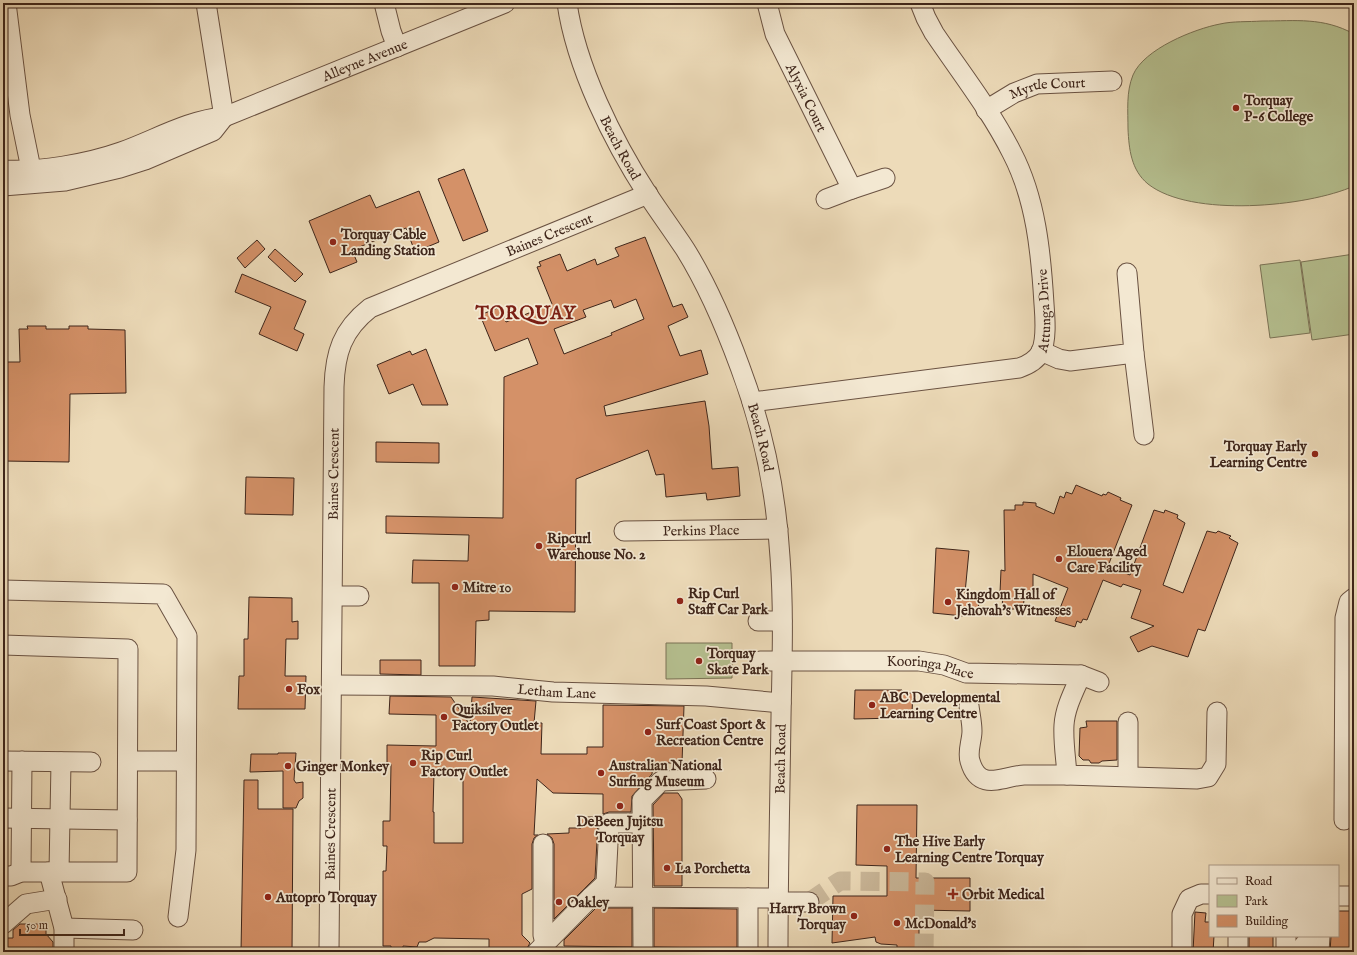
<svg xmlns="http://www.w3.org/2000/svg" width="1357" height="955" viewBox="0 0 1357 955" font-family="'IM FELL English',serif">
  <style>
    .green { fill: #b6c191; stroke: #7a7356 }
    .building { fill: #d49168; stroke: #3e251a; fill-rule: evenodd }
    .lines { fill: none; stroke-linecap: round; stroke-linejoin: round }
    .minor-tunnel { stroke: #cab799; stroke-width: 19; stroke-dasharray: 19 10; stroke-linecap: butt }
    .minor-casing { stroke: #6a5242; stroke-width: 21 }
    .minor { stroke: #f3e8d2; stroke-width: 19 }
    .poi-dot { fill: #8f2418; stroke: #f3e8d2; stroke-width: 1.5 }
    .labels { text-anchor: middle; stroke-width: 3.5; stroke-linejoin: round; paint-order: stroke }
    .street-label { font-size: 14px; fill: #3e251a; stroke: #f3e8d2 }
    .poi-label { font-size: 14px; font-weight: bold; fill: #3e251a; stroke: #f3e8d2; text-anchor: start }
    .district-label { font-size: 18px; font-weight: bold; letter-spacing: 1px; fill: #7a1f14; stroke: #f3e8d2 }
  </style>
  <rect width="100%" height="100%" fill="#eddbb9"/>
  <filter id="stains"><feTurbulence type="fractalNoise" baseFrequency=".005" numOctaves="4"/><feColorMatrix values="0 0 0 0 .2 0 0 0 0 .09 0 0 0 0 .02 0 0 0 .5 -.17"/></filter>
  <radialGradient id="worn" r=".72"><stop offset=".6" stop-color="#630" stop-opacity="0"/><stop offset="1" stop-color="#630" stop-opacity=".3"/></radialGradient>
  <path class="green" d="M 1262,21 C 1296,21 1323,17 1354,34 L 1354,186 C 1307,207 1191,218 1148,184 C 1131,170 1129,149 1128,129 C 1128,111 1126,92 1133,75 C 1144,49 1194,29 1220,24 C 1233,21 1248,22 1262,21 Z
    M 1354,254 L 1354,334 L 1312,340 L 1301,262 Z
    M 1300,260 L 1310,333 L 1270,338 L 1260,265 Z
    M 666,643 L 732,643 L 732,678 L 666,679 Z"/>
  <path class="building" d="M 464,169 L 488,231 L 463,241 L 438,179 Z
    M 419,191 L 439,242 L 415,252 L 406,228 L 352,250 L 357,262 L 330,273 L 309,221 L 370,195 L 376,208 Z
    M 645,237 L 673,307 L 682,304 L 688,317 L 668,326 L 680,356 L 701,350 L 708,374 L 604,406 L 606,416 L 705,401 L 709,426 L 712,469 L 738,467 L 740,496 L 707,500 L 706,493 L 666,497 L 664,474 L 656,475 L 648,450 L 576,479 L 575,612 L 489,611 L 489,620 L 476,621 L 475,666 L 439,666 L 439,583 L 412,583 L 413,560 L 468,561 L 469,535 L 386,533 L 386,516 L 503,518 L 504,377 L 538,364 L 528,338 L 495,351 L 480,315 L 500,307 L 506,322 L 552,304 L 537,267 L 541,266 L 539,262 L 560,254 L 567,271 L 595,259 L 597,265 L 619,256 L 615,248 ZM 636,299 L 644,319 L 611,333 L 612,335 L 564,354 L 554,329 L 586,317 L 583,310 L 611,300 L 614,308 Z
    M 257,240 L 265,249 L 245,268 L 237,258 Z
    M 275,249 L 303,274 L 295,282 L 268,257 Z
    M 242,274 L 306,301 L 294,329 L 304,334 L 297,351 L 259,334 L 271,307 L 235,292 Z
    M 27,326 L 46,326 L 46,329 L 69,329 L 69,326 L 88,326 L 88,329 L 125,330 L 126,393 L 70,394 L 69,462 L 3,461 L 3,362 L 20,362 L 19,329 L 28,329 Z
    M 426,349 L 448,405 L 422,405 L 413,384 L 389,394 L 377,365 L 410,351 L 412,355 Z
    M 376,442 L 439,443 L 439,463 L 376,462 Z
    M 246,477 L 294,478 L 293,515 L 245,514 Z
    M 1076,485 L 1102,496 L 1103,494 L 1106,495 L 1108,492 L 1121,498 L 1120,500 L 1132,505 L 1108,566 L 1130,575 L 1154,510 L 1164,513 L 1165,510 L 1178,515 L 1177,518 L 1185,523 L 1163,585 L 1183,593 L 1207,531 L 1216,533 L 1218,531 L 1231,536 L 1229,538 L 1238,543 L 1205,631 L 1198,629 L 1188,657 L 1152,646 L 1138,652 L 1130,637 L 1154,626 L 1131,618 L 1141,590 L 1123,584 L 1121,587 L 1103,580 L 1087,620 L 1083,619 L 1081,623 L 1077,621 L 1075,627 L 1055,621 L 1068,588 L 1033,574 L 1033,593 L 1027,594 L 1027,600 L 1024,600 L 1023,609 L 1002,609 L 1003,592 L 1000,593 L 1001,570 L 1005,571 L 1004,510 L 1015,510 L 1015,505 L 1023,505 L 1023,502 L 1036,503 L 1036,506 L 1054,514 L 1060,496 L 1064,498 L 1066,492 L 1072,494 Z
    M 936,548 L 969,551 L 965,593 L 980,593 L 978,611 L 964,610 L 963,616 L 933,613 Z
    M 249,597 L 292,598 L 292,622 L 298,621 L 298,639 L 286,639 L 285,676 L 306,676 L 305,709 L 238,709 L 239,676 L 244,676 L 244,639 L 248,639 Z
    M 380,660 L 421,660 L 421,675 L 380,674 Z
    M 855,690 L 902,690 L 902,693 L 913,693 L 912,712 L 897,712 L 897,718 L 854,719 Z
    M 390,696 L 451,697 L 470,725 L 472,697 L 536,701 L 534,723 L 542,723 L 541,754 L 587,754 L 587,747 L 603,747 L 603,705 L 684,706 L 682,763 L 653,763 L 652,774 L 632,796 L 631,812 L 609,812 L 603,814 L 603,794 L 553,793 L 537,779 L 534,835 L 538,835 L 534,838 L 532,844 L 532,889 L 522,894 L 522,935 L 530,943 L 525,952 L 519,952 L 513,948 L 503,952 L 489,952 L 489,939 L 434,938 L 426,942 L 419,942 L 417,947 L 403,946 L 403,949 L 391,949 L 391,946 L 383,946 L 383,871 L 386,871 L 387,846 L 383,846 L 383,821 L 390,821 L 391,764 L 387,764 L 387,745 L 436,746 L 436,715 L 389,714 ZM 434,772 L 463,772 L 463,843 L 434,843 L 434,812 L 433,812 Z
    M 1086,721 L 1117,721 L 1117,760 L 1102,761 L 1099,763 L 1091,763 L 1089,760 L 1083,760 L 1079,756 L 1080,728 L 1087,727 Z
    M 278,753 L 296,753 L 294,780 L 296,783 L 303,782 L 303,798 L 299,801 L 296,808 L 283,808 L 283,771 L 250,772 L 251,754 L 278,754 Z
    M 244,780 L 258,780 L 258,809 L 293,809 L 292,952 L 241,952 Z
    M 664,793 L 678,793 L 682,799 L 682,886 L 654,886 L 653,805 Z
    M 857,805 L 917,805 L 916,878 L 970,878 L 970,911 L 919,910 L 919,952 L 897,952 L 897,945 L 881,944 L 876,942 L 875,937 L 832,943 L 833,896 L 887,896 L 887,866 L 856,865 Z
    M 581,817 L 600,817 L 598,822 L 595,878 L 554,919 L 554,844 L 552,838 L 547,834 L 569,833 L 569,828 L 581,828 Z
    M 596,908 L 632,908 L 632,947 L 564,946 L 564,940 Z
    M 654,908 L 737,909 L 737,952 L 707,952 L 707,948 L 654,947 Z
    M 1338,911 L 1354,911 L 1354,952 L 1330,952 L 1331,936 L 1338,936 Z
    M 1195,912 L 1206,913 L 1205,922 L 1210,922 L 1210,936 L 1214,936 L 1213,952 L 1193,952 Z
    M 20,924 L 46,924 L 46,934 L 53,942 L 53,952 L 4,952 L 5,938 L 13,938 L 13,930 Z
    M 1249,936 L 1273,936 L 1273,952 L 1249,952 Z"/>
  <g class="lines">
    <path class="minor-tunnel" d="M 809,902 L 840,881 L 925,882 L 924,952"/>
    <g class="minor-casing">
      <g id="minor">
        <path d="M 6,3 L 20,115 L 31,169"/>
        <path d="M 206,3 L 224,117"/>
        <path d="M 384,3 L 391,31 L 397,47"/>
        <path id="s1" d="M 567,3 C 576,67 613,141 648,195 C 660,213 673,231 685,249 C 708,286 725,326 740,367 C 763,428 776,491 780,557 C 784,610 782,664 781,717 C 780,795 778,874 778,952"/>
        <path id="s2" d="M 767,3 L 775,34 L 852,189 L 885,178"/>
        <path id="s3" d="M 986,110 L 1014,93 L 1037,84 L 1112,81"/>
        <path id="s4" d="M 3,170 C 39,172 87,164 121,152 C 155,140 188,120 224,117 L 505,3"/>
        <path d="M 3,186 L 65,181 L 120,168 L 145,160 L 213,131 L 224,117"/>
        <path d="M 826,199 L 852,189"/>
        <path d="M 1041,351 L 1059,359 L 1070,361 L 1134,353 L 1127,273"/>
        <path d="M 1134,353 L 1144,435"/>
        <path id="s5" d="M 752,402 L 1019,368 C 1028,365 1036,361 1041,352 C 1047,339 1045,318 1044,304 C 1041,253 1036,199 1012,153 C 991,111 961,73 934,33 L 926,18 L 920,3"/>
        <path id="s6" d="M 624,531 L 778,529"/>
        <path d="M 3,590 L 163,594 L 187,636 L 186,850 L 178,917"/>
        <path d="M 333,596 L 359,596"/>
        <path d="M 758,621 L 782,621"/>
        <path d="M 3,645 L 128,649 L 127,872 L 21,872 L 11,876 L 3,876"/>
        <path id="s7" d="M 760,661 L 919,661 L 944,665 L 966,673 L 1081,675 L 1099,682"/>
        <path d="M 1081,675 C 1074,691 1065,708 1064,725 C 1063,742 1066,759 1067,775 L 1197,779 L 1208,777 L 1216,764 L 1217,712"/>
        <path id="s8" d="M 332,685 L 493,686 L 553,692 L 706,696 L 781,703"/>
        <path d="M 969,706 C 970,714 972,723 972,731 C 972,741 967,751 970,761 C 979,793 1003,776 1024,775 C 1038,775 1053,775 1067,775"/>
        <path d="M 3,761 L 91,762"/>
        <path d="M 128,761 L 186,761"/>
        <path d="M 1128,776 L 1128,722"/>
        <path d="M 3,818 L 127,820"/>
        <path d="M 1344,820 L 1345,618 L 1349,602 L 1354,598"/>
        <path d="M 543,844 L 543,935 L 545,943"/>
        <path d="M 21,872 L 22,761"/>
        <path d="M 49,872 L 64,928 L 64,952"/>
        <path d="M 59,872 L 61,762"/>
        <path d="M 1338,896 L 1354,896"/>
        <path d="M 591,897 L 606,883 L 609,823 L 643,823"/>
        <path d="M 778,902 L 809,902"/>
        <path d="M 3,924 L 26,904 L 57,899"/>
        <path d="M 64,928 L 133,930"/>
        <path d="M 643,951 L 642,800 L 661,781 L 706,779"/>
        <path id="s9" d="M 329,952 L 334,387 C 335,353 342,330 370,308 L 648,194"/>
        <path d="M 537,952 L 591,897 L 778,898"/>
        <path d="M 748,952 L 748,898"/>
        <path d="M 1182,952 L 1182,914 L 1189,899 L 1201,894 L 1210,894"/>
        <path d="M 1238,952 L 1238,936"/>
        <path d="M 1286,952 L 1286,936"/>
        <path d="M 1301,952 L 1301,949 L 1309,939 L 1309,936"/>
        <path d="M 1319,952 L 1320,936"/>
      </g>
    </g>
    <use href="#minor" class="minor"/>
  </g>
  <g class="poi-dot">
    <circle cx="1236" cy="108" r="4"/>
    <circle cx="333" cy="242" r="4"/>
    <circle cx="1315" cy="454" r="4"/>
    <circle cx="539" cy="546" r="4"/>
    <circle cx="1059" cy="559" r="4"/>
    <circle cx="455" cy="587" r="4"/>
    <circle cx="680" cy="601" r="4"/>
    <circle cx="948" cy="602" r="4"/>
    <circle cx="699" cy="661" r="4"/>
    <circle cx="289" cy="689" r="4"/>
    <circle cx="872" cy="705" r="4"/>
    <circle cx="444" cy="717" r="4"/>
    <circle cx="648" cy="732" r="4"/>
    <circle cx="413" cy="763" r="4"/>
    <circle cx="288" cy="766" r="4"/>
    <circle cx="601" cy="773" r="4"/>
    <circle cx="620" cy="806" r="4"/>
    <circle cx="887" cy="849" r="4"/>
    <circle cx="667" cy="868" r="4"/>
    <path d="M951 888h4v4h4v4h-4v4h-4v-4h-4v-4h4z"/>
    <circle cx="268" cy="897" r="4"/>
    <circle cx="559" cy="902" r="4"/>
    <circle cx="854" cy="916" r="4"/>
    <circle cx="897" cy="923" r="4"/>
  </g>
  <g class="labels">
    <g class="street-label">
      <text dy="5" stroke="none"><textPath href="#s4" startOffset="381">Alleyne Avenue</textPath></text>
      <text dy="5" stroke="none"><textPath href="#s3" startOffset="67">Myrtle Court</textPath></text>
      <text dy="5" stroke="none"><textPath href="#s2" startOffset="103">Alyxia Court</textPath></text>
      <text dy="5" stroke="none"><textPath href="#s1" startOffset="155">Beach Road</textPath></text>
      <text dy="5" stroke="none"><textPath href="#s9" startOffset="849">Baines Crescent</textPath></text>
      <text dy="5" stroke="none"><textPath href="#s5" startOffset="339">Attunga Drive</textPath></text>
      <text dy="5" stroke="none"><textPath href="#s1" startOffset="479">Beach Road</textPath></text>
      <text dy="5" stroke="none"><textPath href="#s9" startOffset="478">Baines Crescent</textPath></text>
      <text dy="5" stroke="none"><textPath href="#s6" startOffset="77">Perkins Place</textPath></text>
      <text dy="5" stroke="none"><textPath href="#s7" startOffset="171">Kooringa Place</textPath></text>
      <text dy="5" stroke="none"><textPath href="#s8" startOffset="225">Letham Lane</textPath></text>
      <text transform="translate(780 759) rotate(-89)" y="5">Beach Road</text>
      <text dy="5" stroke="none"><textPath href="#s9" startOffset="118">Baines Crescent</textPath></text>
    </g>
    <g class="poi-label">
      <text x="1244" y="105">Torquay<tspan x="1244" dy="16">P-6 College</tspan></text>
      <text x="341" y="239">Torquay Cable<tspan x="341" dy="16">Landing Station</tspan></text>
      <text x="1307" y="451" text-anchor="end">Torquay Early<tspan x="1307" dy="16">Learning Centre</tspan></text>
      <text x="547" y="543">Ripcurl<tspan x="547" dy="16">Warehouse No. 2</tspan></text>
      <text x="1067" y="556">Elouera Aged<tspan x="1067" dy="16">Care Facility</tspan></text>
      <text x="463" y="592">Mitre 10</text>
      <text x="688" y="598">Rip Curl<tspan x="688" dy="16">Staff Car Park</tspan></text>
      <text x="956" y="599">Kingdom Hall of<tspan x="956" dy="16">Jehovah's Witnesses</tspan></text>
      <text x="707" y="658">Torquay<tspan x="707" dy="16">Skate Park</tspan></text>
      <text x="297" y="694">Fox</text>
      <text x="880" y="702">ABC Developmental<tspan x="880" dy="16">Learning Centre</tspan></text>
      <text x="452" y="714">Quiksilver<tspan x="452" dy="16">Factory Outlet</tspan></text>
      <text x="656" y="729">Surf Coast Sport &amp;<tspan x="656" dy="16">Recreation Centre</tspan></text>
      <text x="421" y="760">Rip Curl<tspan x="421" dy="16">Factory Outlet</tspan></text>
      <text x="609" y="770">Australian National<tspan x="609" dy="16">Surfing Museum</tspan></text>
      <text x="296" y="771">Ginger Monkey</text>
      <text x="620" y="826" text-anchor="middle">DeBeen Jujitsu<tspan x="620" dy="16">Torquay</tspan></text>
      <text x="895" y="846">The Hive Early<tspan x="895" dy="16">Learning Centre Torquay</tspan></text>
      <text x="675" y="873">La Porchetta</text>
      <text x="962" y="899">Orbit Medical</text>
      <text x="276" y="902">Autopro Torquay</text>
      <text x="567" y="907">Oakley</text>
      <text x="846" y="913" text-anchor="end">Harry Brown<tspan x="846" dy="16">Torquay</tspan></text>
      <text x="905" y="928">McDonald's</text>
    </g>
    <g class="district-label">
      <text x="526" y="319">TORQUAY</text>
    </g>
  </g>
  <rect width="1357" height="955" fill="none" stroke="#eddbb9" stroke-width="16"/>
  <rect x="4" y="4" width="1349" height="947" fill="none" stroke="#3e251a" stroke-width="2"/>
  <rect x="8" y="8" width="1341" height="939" fill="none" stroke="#3e251a"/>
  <rect x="1209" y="865" width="130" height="72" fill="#f3e8d2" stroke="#ab9a88"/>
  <rect x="1217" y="878" width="20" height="6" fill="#f3e8d2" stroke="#ab9a88"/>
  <text x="1245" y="885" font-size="12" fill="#3e251a">Road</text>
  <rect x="1217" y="895" width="20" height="12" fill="#b6c191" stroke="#ab9a88"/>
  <text x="1245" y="905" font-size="12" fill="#3e251a">Park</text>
  <rect x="1217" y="915" width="20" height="12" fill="#d49168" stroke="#ab9a88"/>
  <text x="1245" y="925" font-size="12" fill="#3e251a">Building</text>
  <path d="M20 929v6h104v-6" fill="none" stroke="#3e251a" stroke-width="2"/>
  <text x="26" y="929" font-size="12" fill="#3e251a" stroke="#f3e8d2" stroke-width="3" paint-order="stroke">50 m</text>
  <rect width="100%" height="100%" filter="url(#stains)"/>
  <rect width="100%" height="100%" fill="url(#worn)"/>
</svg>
